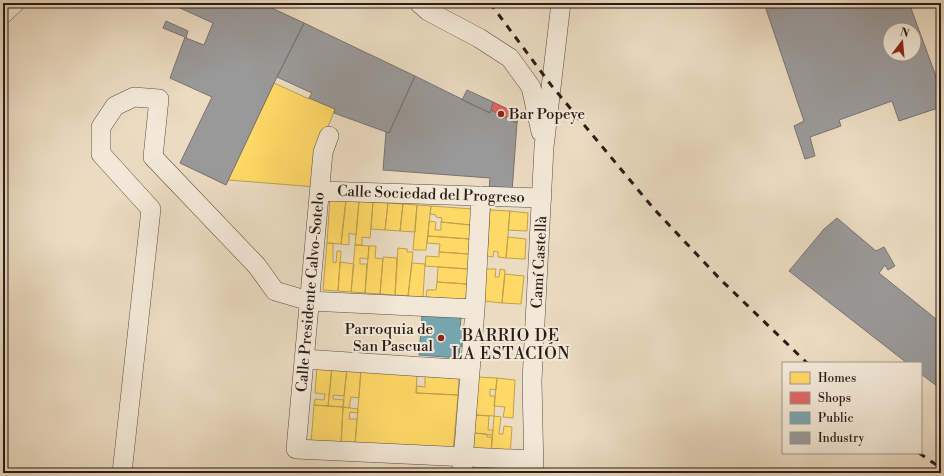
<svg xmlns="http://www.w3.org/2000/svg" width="944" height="476" viewBox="0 0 944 476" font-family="'Libre Bodoni',serif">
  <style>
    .homes { fill: #ffd966; stroke: #bfa04e }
    .shops { fill: #e06666; stroke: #a9504e }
    .public { fill: #76a5af; stroke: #5f7c81 }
    .industry { fill: #999; stroke: #777372; fill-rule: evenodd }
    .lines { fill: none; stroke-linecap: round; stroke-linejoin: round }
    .minor-casing { stroke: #5a4b41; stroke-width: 20 }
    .minor { stroke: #f2e8d7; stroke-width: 19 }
    .rail { stroke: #291b16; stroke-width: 3; stroke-dasharray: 7 7; stroke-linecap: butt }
    .poi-dot { fill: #8f2418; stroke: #f2e8d7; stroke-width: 1.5 }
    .labels { text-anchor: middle; stroke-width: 4; stroke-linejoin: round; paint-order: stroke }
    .poi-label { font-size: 15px; fill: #291b16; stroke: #f2e8d7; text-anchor: start }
    .street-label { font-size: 15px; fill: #291b16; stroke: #f2e8d7 }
    .neighbourhood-label { font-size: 16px; letter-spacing: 1px; fill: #291b16; stroke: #f2e8d7 }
  </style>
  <rect width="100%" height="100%" fill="#ebdbc1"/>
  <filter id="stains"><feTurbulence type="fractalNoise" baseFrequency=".005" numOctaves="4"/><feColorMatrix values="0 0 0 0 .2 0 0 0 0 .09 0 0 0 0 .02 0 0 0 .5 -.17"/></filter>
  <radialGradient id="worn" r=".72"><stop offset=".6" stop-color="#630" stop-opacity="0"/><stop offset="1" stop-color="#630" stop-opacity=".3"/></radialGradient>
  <path class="homes" d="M 274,83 L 309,99 L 309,98 L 335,109 L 320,147 L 317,187 L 228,180 Z
    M 330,198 L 346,200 L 341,244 L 327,243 Z
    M 346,200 L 359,201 L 356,235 L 349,233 L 349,245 L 341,244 Z
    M 359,201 L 373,202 L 370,238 L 362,237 L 362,245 L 355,245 Z
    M 373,202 L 388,203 L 385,230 L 371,229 Z
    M 388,203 L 403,204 L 400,231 L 385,230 Z
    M 403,204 L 417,205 L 415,232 L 400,231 Z
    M 417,205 L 431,206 L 426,250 L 413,250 Z
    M 431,206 L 473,209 L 471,225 L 441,222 L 442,218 L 436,217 L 436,215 L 430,214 Z
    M 490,210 L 510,211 L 506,258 L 498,257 L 498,252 L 494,251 L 493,257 L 487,256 Z
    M 510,211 L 528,213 L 527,231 L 508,230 Z
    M 429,221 L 436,222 L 435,230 L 441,230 L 441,222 L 471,225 L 470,239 L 428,236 Z
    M 428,236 L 470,239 L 469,254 L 439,252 L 440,244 L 427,243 Z
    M 508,237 L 526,239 L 525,259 L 506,258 Z
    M 327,243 L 333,243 L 333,262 L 336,263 L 337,251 L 341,251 L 338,291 L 323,290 Z
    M 355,245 L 369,246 L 368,259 L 360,258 L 360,264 L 367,264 L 365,293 L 351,292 Z
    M 369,246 L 376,246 L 375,258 L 383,259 L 380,294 L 365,293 Z
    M 398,248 L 407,249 L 407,252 L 413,252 L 408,296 L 395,295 Z
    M 439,252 L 469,254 L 468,269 L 425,266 L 426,256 L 439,257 Z
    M 383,257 L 397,258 L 395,295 L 380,294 Z
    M 340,262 L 354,264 L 351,292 L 338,291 Z
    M 412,263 L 425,264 L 423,297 L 408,296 Z
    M 438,267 L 468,269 L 467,284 L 437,282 Z
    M 486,269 L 496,269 L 495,277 L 499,277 L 500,269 L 505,270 L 502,303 L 484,301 Z
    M 505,274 L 524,276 L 521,304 L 502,303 Z
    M 437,282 L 467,284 L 466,300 L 426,297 L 427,290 L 436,290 Z
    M 317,366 L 332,367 L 328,406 L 314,405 L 315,399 L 324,400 L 325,394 L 315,393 Z
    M 332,367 L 347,368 L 344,396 L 333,395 L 333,399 L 344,400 L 343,407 L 328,406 Z
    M 347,368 L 361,369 L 359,398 L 351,397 L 349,408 L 343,407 Z
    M 361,369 L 417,373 L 416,393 L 458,395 L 453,452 L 355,445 Z
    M 425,374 L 459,376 L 458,395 L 416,393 L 417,386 L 425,387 Z
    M 478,377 L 497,378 L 496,390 L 490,389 L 490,396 L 495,396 L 494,416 L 476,415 Z
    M 497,378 L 515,380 L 513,418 L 503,417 L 505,407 L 494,406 Z
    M 314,405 L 343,407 L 341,445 L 311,443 Z
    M 343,407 L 358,409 L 358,413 L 350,412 L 349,419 L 357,419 L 355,445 L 341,445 Z
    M 476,415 L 489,416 L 488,430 L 493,430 L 492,435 L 474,433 Z
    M 494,416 L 501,417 L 499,434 L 503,434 L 504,426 L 512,427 L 510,455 L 491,454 Z
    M 474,433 L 487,434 L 487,437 L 492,437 L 491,454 L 472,452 Z"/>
  <path class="shops" d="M 493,102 L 518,114 L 517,123 L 491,110 Z"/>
  <path class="public" d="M 422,315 L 461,318 L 460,329 L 462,329 L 462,347 L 460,346 L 459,358 L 419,355 Z"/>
  <path class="industry" d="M 169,3 L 261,3 L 304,23 L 274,83 L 226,185 L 180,163 L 212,97 L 170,78 L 185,37 L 163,28 L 166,21 L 188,31 L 186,38 L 204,45 L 213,23 Z
    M 764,3 L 878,3 L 879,7 L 889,3 L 909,3 L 941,90 L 941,107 L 899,121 L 892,101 L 839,120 L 841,126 L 810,137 L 815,156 L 805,159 L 794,126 L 804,121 ZM 890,30 L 914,30 L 914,54 L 890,54 Z
    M 304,23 L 415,76 L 389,133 L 334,113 L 335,109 L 309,98 L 312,93 L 277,77 Z
    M 415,76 L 490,113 L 491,110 L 517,123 L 512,192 L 489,190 L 490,178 L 383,170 L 386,132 L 389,133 Z
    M 467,90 L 493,102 L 490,113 L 462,100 Z
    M 837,218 L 876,251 L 884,247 L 895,266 L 888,270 L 885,265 L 879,273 L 941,323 L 941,389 L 921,374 L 921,363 L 907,363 L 789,271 L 824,229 Z"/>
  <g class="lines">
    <g class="minor-casing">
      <path id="minor" d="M 419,3 L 428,11 L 479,38 L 510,58 L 531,87 L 541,132
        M 3,14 L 15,3
        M 329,136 L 323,152 L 296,449 L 534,460
        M 320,191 L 542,198
        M 304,359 L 470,370
        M 534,472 L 532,381 L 544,147 L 561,3
        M 122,473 L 151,209 L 101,154 L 101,127 L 115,106 L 134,97 L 159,99 L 153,157 L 257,266 L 275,291 L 309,301 L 475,309
        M 462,473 L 475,309 L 481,196"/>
    </g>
    <use href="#minor" class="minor"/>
    <path class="rail" d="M 490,3 L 551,85 L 654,209 L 720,279 L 807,363
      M 919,453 L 941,468"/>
  </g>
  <g class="poi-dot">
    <circle cx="501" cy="114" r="4"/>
    <circle cx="441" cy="338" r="4"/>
  </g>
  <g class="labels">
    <g class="poi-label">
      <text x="509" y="119">Bar Popeye</text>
      <text x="433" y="334" text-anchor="end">Parroquia de<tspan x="433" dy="17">San Pascual</tspan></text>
    </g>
    <g class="street-label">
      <text transform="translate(431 194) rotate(2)" y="5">Calle Sociedad del Progreso</text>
      <text transform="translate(539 262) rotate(-87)" y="5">Camí Castellà</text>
      <text transform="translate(310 292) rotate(-85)" y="5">Calle Presidente Calvo-Sotelo</text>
    </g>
    <g class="neighbourhood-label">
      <text x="511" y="341">BARRIO DE<tspan x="511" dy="18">LA ESTACIÓN</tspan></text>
    </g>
  </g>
  <rect width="944" height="476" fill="none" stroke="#ebdbc1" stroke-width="16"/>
  <rect x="4" y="4" width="936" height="468" fill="none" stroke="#291b16" stroke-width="2"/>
  <rect x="8" y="8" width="928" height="460" fill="none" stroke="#291b16"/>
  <rect x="782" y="362" width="140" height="92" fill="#f2e8d7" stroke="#a2968a"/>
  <rect x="790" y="372" width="20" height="12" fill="#ffd966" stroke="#a2968a"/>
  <text x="818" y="382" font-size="12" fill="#291b16">Homes</text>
  <rect x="790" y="392" width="20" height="12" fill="#e06666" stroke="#a2968a"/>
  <text x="818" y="402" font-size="12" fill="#291b16">Shops</text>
  <rect x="790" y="412" width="20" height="12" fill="#76a5af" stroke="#a2968a"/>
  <text x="818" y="422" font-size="12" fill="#291b16">Public</text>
  <rect x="790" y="432" width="20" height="12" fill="#999999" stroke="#a2968a"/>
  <text x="818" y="442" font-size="12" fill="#291b16">Industry</text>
  <g transform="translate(902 42) rotate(16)"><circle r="19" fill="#f2e8d7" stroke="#a2968a"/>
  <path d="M0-3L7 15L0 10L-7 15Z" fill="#8f2418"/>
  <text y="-6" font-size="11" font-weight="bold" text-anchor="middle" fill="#291b16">N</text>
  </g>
  <rect width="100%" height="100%" filter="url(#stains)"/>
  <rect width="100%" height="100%" fill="url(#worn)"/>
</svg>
